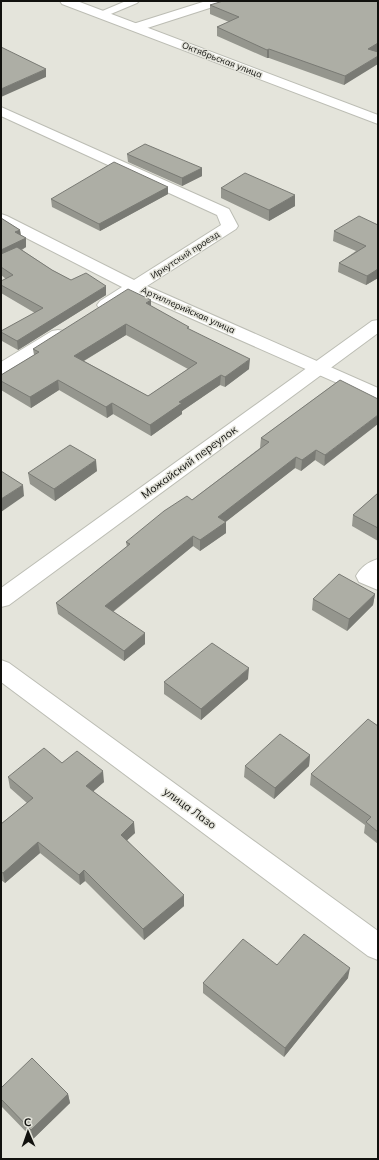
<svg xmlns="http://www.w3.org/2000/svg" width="379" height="1160" viewBox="0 0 379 1160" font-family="Mulish,sans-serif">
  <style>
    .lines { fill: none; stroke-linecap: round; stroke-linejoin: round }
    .lane-casing { stroke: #bcbdb4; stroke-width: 2 }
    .street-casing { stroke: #bcbdb4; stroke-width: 2 }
    .secondary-casing { stroke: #bcbdb4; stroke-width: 2 }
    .lane { fill: #fff; fill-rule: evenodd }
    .street { fill: #fff; fill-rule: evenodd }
    .secondary { fill: #fff; fill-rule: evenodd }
    .wall { fill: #95968e; fill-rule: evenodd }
    .shaded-wall { fill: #797a74 }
    .building { fill: #adaea5; stroke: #797a74; fill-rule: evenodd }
    .labels { text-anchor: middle; stroke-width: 3; stroke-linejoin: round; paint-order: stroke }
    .far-street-label { font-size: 9px; fill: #11110e; stroke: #e4e4db }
    .street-label { font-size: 11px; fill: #11110e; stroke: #e4e4db }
  </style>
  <rect width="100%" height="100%" fill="#e4e4db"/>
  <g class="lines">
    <g class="lane-casing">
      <path id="lane" d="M 126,1 L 139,1 L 137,3 L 106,16 L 103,17 L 98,14 L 100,12 Z"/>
    </g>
    <g class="street-casing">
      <path id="street" d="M 206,1 L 224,1 L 222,4 L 141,30 L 133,30 L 131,27 L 133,24 Z
        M 1,107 L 229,209 L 238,226 L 236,229 L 147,286 L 378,388 L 378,401 L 136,294 C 125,301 113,312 100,309 L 97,305 L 100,301 L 122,287 L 1,225 L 1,214 L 7,216 L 134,280 L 221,225 L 217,215 L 1,116 Z
        M 58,330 L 64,331 L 67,335 L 64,339 L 8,374 L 1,376 L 1,362 L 52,331 Z
        M 378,559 L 378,590 L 359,582 L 356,576 C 361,567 368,562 378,559 Z
        M 1,660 L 9,663 L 378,931 L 378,960 L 368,956 L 1,682 Z"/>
    </g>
    <g class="secondary-casing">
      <path id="secondary" d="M 60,1 L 77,1 L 378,115 L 378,124 L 62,4 Z
        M 378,320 L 378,333 L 9,605 L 1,607 L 1,588 L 372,321 Z"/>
    </g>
    <use href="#lane" class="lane"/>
    <use href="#street" class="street"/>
    <use href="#secondary" class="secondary"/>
  </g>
  <path class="wall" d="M 378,1 L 378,51 L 344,85 L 269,58 L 267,58 L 217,36 L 217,27 L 229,22 L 210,14 L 210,5 Z
    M 127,154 L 202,168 L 202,176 L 182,186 L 128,162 Z
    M 168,187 L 168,194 L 100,231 L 52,207 L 51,199 Z
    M 221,188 L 295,206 L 269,221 L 221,198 Z
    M 1,218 L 20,230 L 21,235 L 26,238 L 26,247 L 22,250 L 52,270 L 71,280 L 106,295 L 18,350 L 2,341 L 1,331 L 35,313 L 1,293 L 1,281 L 6,279 L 1,275 Z
    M 378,225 L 378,278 L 366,285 L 338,272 L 339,263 L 356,251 L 333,241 L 334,231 Z
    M 151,306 L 189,329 L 249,369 L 225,387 L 220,385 L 182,411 L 182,414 L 151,436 L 113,414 L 107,418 L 59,390 L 31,408 L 1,390 L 1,375 L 34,355 L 33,349 ZM 126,335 L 188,369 L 148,396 L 84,361 Z
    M 340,380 L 324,466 L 315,460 L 301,471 L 295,468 L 225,522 L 226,533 L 200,551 L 193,546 L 113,612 L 145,644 L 124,661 L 58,614 L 56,603 L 127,547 L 126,542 L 192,500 L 260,448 L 261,438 Z
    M 97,471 L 55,501 L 30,484 L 28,473 Z
    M 378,493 L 378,541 L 352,526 L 353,515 Z
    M 375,594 L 373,605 L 347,631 L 312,610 L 313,599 Z
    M 248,679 L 201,720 L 164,694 L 164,682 Z
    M 378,726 L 378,844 L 364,833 L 365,825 L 310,785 L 311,774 Z
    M 310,755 L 309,766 L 274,799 L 244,777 L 245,766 Z
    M 62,763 L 104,782 L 93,791 L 135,833 L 127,840 L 184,906 L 144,940 L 85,881 L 80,885 L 40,853 L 5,883 L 1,880 L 1,824 L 27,803 L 10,788 L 8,777 Z
    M 277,965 L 348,978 L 284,1057 L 203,993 L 203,983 Z
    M 1,1088 L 68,1094 L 70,1103 L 33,1139 L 1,1106 Z"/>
  <path class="shaded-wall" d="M 378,43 L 378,51 L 367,57 L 368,49 Z
    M 269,49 L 269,58 L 267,58 L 267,50 Z
    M 378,56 L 378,64 L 344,85 L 345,76 Z
    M 46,69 L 46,77 L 1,97 L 1,89 Z
    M 202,168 L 202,176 L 182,186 L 182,178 Z
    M 168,187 L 168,194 L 100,231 L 99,224 Z
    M 295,195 L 295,206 L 269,221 L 269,210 Z
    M 20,230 L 21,239 L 15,232 Z
    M 26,238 L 26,247 L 1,260 L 1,250 Z
    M 378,269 L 378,278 L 366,285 L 367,276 Z
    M 106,286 L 106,295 L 18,350 L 17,341 Z
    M 151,300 L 151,311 L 146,303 Z
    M 126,324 L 126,335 L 75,366 L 74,356 Z
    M 250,359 L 249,369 L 225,387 L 225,377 Z
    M 221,375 L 220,385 L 182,411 L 182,414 L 151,436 L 150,425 L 179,402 Z
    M 58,380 L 59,390 L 31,408 L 30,397 Z
    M 112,403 L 113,414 L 107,418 L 106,407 Z
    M 378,415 L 378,424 L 324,466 L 325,455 Z
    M 316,450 L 315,460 L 301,471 L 302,460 Z
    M 296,457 L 295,468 L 218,528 L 218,517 Z
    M 96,460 L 97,471 L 55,501 L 54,489 Z
    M 23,485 L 24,496 L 1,512 L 1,499 Z
    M 226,522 L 226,533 L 200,551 L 200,540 Z
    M 193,536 L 193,546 L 106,617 L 105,606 Z
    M 375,594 L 373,605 L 347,631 L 349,619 Z
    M 145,633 L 145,644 L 124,661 L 124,651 Z
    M 249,668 L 248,679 L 201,720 L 201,709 Z
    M 310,755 L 309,766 L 274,799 L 275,788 Z
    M 103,771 L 104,782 L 87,797 L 86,786 Z
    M 134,822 L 135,833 L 122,845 L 121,835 Z
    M 38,842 L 40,853 L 5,883 L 3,873 Z
    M 84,870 L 85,881 L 80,885 L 79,875 Z
    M 184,895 L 184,906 L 144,940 L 143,929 Z
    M 350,968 L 348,978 L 284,1057 L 285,1048 Z
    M 68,1094 L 70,1103 L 33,1139 L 31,1130 Z"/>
  <path class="building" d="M 223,1 L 378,1 L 378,43 L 368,49 L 378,52 L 378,56 L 345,76 L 269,49 L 267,50 L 217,27 L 239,17 L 210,5 Z
    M 1,47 L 46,69 L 1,89 Z
    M 145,144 L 202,168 L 182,178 L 127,154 Z
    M 114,162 L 168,187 L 99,224 L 51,199 Z
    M 245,173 L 295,195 L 269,210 L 221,188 Z
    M 359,216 L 378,225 L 378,269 L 367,276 L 339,263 L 366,246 L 334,231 Z
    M 1,218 L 20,230 L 15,232 L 26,238 L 1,250 Z
    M 17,247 L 52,270 L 71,280 L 86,273 L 106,286 L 17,341 L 1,332 L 1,331 L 43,308 L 1,285 L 1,281 L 13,275 L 1,267 L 1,254 Z
    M 128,289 L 151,300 L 146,303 L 189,327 L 187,328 L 250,359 L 225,377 L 221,375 L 179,402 L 182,403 L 150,425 L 112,403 L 106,407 L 58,380 L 30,397 L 1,381 L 1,375 L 39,352 L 33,349 ZM 126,324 L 197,363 L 148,396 L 74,356 Z
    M 340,380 L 378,399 L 378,415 L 325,455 L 316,450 L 302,460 L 296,457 L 218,517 L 226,522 L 200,540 L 193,536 L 105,606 L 145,633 L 124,651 L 56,603 L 130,544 L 126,542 L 164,511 L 187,496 L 192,500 L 269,442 L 261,438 Z
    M 70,445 L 96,460 L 54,489 L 28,473 Z
    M 1,471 L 23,485 L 1,499 Z
    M 378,493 L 378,528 L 353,515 Z
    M 339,574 L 375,594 L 349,619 L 313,599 Z
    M 212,643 L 249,668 L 201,709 L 164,682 Z
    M 368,719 L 378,726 L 378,832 L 366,822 L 371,817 L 311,774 Z
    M 280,734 L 310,755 L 275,788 L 245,766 Z
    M 44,748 L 62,763 L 77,751 L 103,771 L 86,786 L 134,822 L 121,835 L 184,895 L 143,929 L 84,870 L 79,875 L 38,842 L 3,873 L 1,872 L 1,824 L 33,798 L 8,777 Z
    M 304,934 L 350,968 L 285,1048 L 203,983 L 243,939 L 277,965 Z
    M 32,1058 L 68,1094 L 31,1130 L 1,1099 L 1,1088 Z"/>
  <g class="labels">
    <g class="far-street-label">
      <text transform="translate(222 60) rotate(21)" y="3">Октябрьская улица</text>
      <text transform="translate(185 255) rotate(-33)" y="3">Иркутский проезд</text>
      <text transform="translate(188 310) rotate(24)" y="3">Артиллерийская улица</text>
    </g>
    <g class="street-label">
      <text transform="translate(189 462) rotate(-36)" y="4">Можайский переулок</text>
      <text transform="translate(190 808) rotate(36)" y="4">улица Лазо</text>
    </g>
  </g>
  <rect width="379" height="1160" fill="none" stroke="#11110e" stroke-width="4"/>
  <g transform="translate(28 1132) rotate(358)" stroke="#e4e4db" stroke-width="3" paint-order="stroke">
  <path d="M0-3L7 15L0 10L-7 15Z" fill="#11110e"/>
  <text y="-6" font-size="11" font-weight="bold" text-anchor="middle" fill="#11110e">С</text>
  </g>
</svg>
